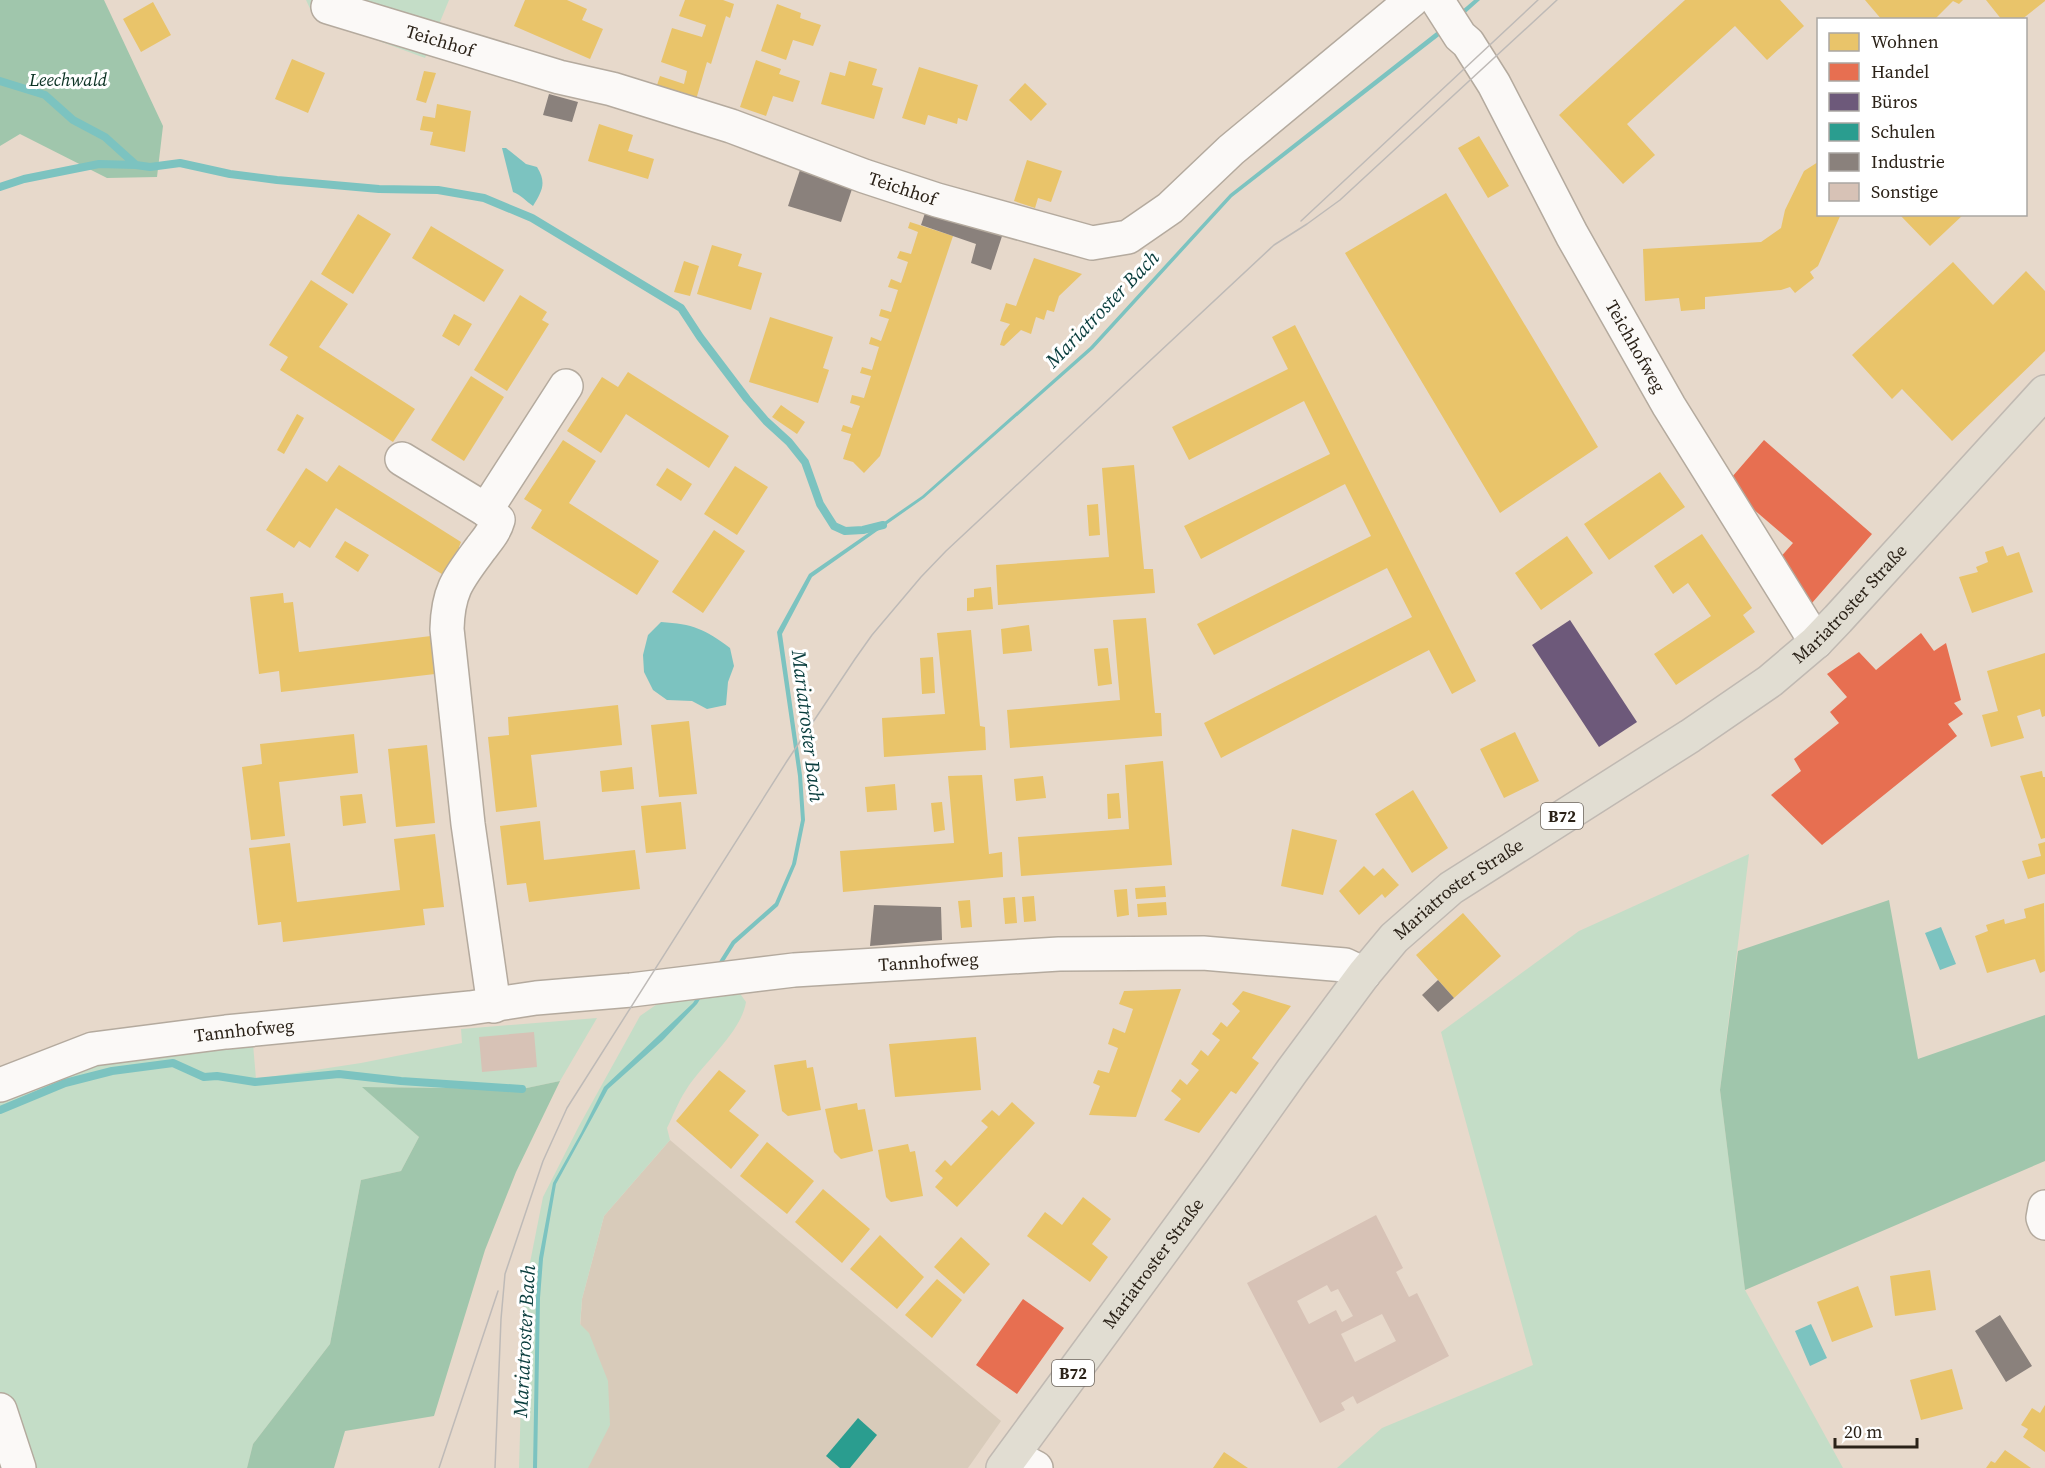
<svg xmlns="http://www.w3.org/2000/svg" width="2045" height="1468" viewBox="0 0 2045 1468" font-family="'Source Serif 4',serif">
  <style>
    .education { fill: #d8cbba }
    .green { fill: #c4ddc7 }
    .forest { fill: #a0c6ac }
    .water { fill: #7cc3c0 }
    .homes { fill: #e9c46a }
    .shops { fill: #e76f51 }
    .offices { fill: #6d597a }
    .schools { fill: #2a9d8f }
    .industry { fill: #8a817c }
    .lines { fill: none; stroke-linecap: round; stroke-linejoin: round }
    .stream { stroke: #7cc3c0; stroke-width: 8 }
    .building { fill: #d7c2b6; fill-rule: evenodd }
    .minor-casing { stroke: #b4aa9e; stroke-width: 36 }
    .major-casing { stroke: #c0b9b2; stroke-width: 36 }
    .minor { stroke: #fbf9f7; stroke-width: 33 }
    .major { stroke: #e1ddd2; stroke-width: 33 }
    .tram { stroke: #bebab7; stroke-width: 1.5 }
    .labels { text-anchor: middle; stroke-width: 6; stroke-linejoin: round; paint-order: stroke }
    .shield { fill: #fff; stroke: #6b645d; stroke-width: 1.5 }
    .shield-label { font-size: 16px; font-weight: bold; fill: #2b2218 }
    .street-label { font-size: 18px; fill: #2b2218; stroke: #fff }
    .park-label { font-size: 18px; font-style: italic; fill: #0a3122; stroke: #fff }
    .water-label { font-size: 20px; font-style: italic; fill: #093d3d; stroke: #fff }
  </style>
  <rect width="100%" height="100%" fill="#e7d9cb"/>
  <path class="education" d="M 670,1140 L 1001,1421 L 968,1468 L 571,1468 L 582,1299 L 604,1216 Z"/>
  <path class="green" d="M 306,0 L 449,0 L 425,58 L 314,17 Z
    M 1749,854 L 1720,1090 L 1745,1290 L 1843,1468 L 1337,1468 L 1382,1428 L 1533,1365 L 1441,1032 L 1579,931 Z
    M 736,988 L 746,1002 C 741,1033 702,1064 686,1090 C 678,1102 673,1116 667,1128 L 670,1140 L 604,1216 L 582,1299 L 580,1324 L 589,1333 L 608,1381 L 610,1425 L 588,1468 L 519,1468 L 524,1293 L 543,1197 L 579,1126 L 640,1016 L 673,993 Z
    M 597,1018 L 560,1081 L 522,1089 L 363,1087 L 419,1137 L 401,1171 L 361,1180 L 330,1344 L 253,1444 L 247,1468 L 0,1468 L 0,1100 L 98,1063 L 196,1053 L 253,1044 L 256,1079 L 361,1063 L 462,1043 L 461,1029 Z"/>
  <path class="forest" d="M 0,0 L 104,0 L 163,126 L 157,177 L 107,178 L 20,134 L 0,146 Z
    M 1889,900 L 1918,1059 L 2045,1015 L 2045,1161 L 1745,1290 L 1720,1090 L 1738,951 Z
    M 560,1081 L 516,1172 L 485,1250 L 434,1416 L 345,1431 L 334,1468 L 247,1468 L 253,1444 L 330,1344 L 361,1180 L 401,1171 L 419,1137 L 362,1087 L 522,1089 Z"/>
  <path class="water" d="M 1474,0 L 1480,0 L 1443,33 L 1232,197 L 1093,349 L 924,498 L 812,577 L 782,634 L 802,775 L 805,820 L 796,864 L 778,906 L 735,944 L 697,1004 L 663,1040 L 608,1089 L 556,1184 L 543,1259 L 540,1298 L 537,1468 L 533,1468 L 536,1298 L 539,1258 L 553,1183 L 581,1133 L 604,1087 L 693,1003 L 732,941 L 775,903 L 792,864 L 801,820 L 798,776 L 777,632 L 809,574 L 922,496 L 1090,347 L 1230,194 L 1439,30 Z
    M 502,148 L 506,148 L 526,164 L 537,167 C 547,183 542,191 533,206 C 526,201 521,195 513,192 Z
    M 661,622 C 693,624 705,629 730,648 L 734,666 L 728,682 L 726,705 L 707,709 L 692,701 L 667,700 L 653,690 L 644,672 L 643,655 L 648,635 Z
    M 1941,927 L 1956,964 L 1940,970 L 1925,933 Z
    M 1811,1324 L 1827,1358 L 1810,1366 L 1795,1331 Z"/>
  <path class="homes" d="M 525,0 L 567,0 L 587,9 L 582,20 L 603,29 L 590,59 L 514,26 Z
    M 685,0 L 723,0 L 734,4 L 730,18 L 726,16 L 711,64 L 707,62 L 695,103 L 656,88 L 660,76 L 684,84 L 687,71 L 661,62 L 672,28 L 702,37 L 706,25 L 679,16 Z
    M 1685,0 L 1780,0 L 1804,26 L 1767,60 L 1735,26 L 1627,124 L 1655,155 L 1623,184 L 1559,115 Z
    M 1865,0 L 1963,0 L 1959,4 L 1953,1 L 1934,20 L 1882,20 Z
    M 1986,0 L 2045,0 L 2045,1 L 2021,20 L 2002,20 Z
    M 153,2 L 171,35 L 141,52 L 123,19 Z
    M 777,4 L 801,13 L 800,18 L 821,25 L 813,46 L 793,40 L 786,60 L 761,51 Z
    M 292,59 L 325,73 L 308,113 L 275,99 Z
    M 756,60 L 781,69 L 779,74 L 800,81 L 793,102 L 773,96 L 766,116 L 740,107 Z
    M 849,61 L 877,69 L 872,85 L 883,88 L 874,119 L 821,104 L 830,72 L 845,76 Z
    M 919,67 L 978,85 L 967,121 L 958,118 L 957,124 L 928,115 L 925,125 L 902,118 Z
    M 424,71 L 436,73 L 426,103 L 416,100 Z
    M 1025,83 L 1047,104 L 1031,121 L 1009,100 Z
    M 437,104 L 471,111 L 465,152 L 430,145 L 433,132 L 420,130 L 423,116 L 435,118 Z
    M 599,124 L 633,135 L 628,151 L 654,159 L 648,179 L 588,161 Z
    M 1479,136 L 1509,186 L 1488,198 L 1458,148 Z
    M 1027,160 L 1062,171 L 1051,202 L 1038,198 L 1035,208 L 1014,201 Z
    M 1818,162 L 1818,214 L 1841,214 L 1818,266 L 1810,272 L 1814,278 L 1795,293 L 1790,287 L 1781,290 L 1705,297 L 1705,309 L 1681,311 L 1679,298 L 1645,301 L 1643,249 L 1761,242 L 1781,228 L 1785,210 L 1804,171 Z
    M 1446,193 L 1598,447 L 1500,513 L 1345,253 Z
    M 358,214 L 391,234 L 353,294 L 321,274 Z
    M 1899,214 L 1964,214 L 1930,246 Z
    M 910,222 L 953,236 L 880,456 L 864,473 L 853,462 L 843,459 L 851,434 L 841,431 L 843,425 L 852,428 L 860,406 L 850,403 L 852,395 L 864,398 L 871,376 L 860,373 L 862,367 L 872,370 L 879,347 L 869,344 L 871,337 L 881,341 L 889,319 L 879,316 L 881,309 L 891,312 L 898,290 L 888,287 L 891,279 L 901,283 L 908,262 L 897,258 L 900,251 L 911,254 L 918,232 L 908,228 Z
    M 431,226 L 504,270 L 484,302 L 412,258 Z
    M 712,245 L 742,254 L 738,266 L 762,273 L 751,310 L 697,294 Z
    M 1034,258 L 1082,274 L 1059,296 L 1054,312 L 1047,310 L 1044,320 L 1036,317 L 1031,334 L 1021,330 L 1004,346 L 1000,345 L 1004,332 L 1010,324 L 1000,321 L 1006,303 L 1016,306 Z
    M 684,261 L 699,266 L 690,296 L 674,292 Z
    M 1953,262 L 1993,305 L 2026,271 L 2045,291 L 2045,351 L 1952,441 L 1902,389 L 1892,399 L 1852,355 Z
    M 311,280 L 348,304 L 319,347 L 415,409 L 393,442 L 280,370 L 288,357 L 269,345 Z
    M 520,295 L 547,312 L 542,320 L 549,324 L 507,391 L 474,370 Z
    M 454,314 L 472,324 L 459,346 L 442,336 Z
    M 770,317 L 833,337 L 823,368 L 829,370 L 818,403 L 749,382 Z
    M 1295,325 L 1476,681 L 1452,694 L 1429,650 L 1221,758 L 1204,723 L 1412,617 L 1387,568 L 1214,655 L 1197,624 L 1371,536 L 1345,484 L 1201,559 L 1184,526 L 1330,454 L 1304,401 L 1189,460 L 1172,427 L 1288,369 L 1272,337 Z
    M 628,372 L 729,436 L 709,468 L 626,414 L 601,453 L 567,431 L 602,377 L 618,387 Z
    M 471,376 L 504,397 L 464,461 L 431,440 Z
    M 781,405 L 805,422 L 797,434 L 772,417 Z
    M 297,414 L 304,418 L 284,454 L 277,450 Z
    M 563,440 L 596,461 L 569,503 L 659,561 L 637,595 L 531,528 L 542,510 L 524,499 Z
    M 339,465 L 461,542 L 459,547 L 462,549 L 445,576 L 336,508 L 310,548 L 299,541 L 294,548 L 266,530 L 306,468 L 327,482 Z
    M 1134,465 L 1144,569 L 1153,569 L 1155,593 L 998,605 L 996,565 L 1109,557 L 1102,468 Z
    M 735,466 L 768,487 L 737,535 L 704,514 Z
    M 667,468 L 692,484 L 681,501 L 656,485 Z
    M 1660,472 L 1685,507 L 1609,560 L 1584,524 Z
    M 1098,504 L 1100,535 L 1089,536 L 1087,505 Z
    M 714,530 L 745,551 L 703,613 L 672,592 Z
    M 1702,534 L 1752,608 L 1743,615 L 1755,632 L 1676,685 L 1654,654 L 1711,616 L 1688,583 L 1673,594 L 1654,566 Z
    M 1567,536 L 1593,573 L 1541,610 L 1515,573 Z
    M 345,541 L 369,555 L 358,572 L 335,557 Z
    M 2003,546 L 2007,556 L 2019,552 L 2033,592 L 1972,613 L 1959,577 L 1978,572 L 1976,567 L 1988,562 L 1985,552 Z
    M 991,587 L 993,609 L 967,611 L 967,598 L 974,597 L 974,589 Z
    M 283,593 L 284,603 L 293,602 L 299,652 L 431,636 L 435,674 L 281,692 L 279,671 L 259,674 L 250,597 Z
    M 1146,618 L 1155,713 L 1161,713 L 1162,736 L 1010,748 L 1007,710 L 1120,700 L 1113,620 Z
    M 1029,625 L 1032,651 L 1003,654 L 1001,629 Z
    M 971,630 L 980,726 L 985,727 L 986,750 L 884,757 L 882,718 L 945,714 L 937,633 Z
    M 1108,648 L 1112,684 L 1098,686 L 1094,649 Z
    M 2045,653 L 2045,716 L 2042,717 L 2040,709 L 2017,716 L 2024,738 L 1991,747 L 1982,715 L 1998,711 L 1987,671 Z
    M 933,657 L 935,693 L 922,694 L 920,658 Z
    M 618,705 L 622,745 L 531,755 L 537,807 L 496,812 L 488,737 L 509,735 L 508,717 Z
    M 689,721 L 697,794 L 659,797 L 651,725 Z
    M 1515,732 L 1539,781 L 1504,798 L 1480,749 Z
    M 354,734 L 358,773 L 279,782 L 285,836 L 251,840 L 242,767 L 262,764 L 260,744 Z
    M 427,745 L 435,823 L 396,827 L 388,749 Z
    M 1163,761 L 1172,865 L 1021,876 L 1018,837 L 1129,829 L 1125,765 Z
    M 632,767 L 634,789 L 602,792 L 600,771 Z
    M 2042,771 L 2043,777 L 2045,777 L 2045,838 L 2041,839 L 2020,776 Z
    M 982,775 L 989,854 L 1002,852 L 1003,877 L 843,892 L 840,851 L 954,843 L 948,776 Z
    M 1043,776 L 1046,798 L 1016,801 L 1014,779 Z
    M 895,784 L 897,810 L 867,812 L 865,787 Z
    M 1413,790 L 1448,848 L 1412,873 L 1375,814 Z
    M 1119,793 L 1121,818 L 1108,819 L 1107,794 Z
    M 362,794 L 366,823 L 343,826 L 340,796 Z
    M 681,802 L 686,849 L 646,853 L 641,806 Z
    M 942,802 L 945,830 L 934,832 L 931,803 Z
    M 540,821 L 544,860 L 635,850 L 640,889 L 529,902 L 526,883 L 507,885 L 500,826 Z
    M 1292,829 L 1337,840 L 1323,895 L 1281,886 Z
    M 435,834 L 444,907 L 423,909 L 425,925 L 283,942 L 281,922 L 258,925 L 249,848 L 290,843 L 297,902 L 400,890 L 394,839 Z
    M 2045,842 L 2045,874 L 2028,879 L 2022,861 L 2041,856 L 2038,844 Z
    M 1364,866 L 1374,876 L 1383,868 L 1399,885 L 1385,898 L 1382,894 L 1359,915 L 1339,891 Z
    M 1165,886 L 1166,897 L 1136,899 L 1135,888 Z
    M 1127,889 L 1129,915 L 1117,917 L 1114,890 Z
    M 1034,896 L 1036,921 L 1024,922 L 1022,897 Z
    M 1015,897 L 1017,923 L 1005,924 L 1003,898 Z
    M 970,900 L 972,927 L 961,928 L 958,901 Z
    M 1166,902 L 1167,915 L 1138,917 L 1137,904 Z
    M 2044,903 L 2045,971 L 2040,973 L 2035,959 L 1987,973 L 1975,936 L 1988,931 L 1986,925 L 2004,919 L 2005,924 L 2026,918 L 2024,909 Z
    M 1463,913 L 1501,956 L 1454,998 L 1416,955 Z
    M 1181,989 L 1136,1117 L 1089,1115 L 1100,1086 L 1093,1083 L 1098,1070 L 1109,1073 L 1118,1048 L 1108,1044 L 1113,1028 L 1125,1033 L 1133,1009 L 1119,1004 L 1124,991 Z
    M 1243,991 L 1291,1006 L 1252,1058 L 1259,1063 L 1236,1094 L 1231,1091 L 1199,1133 L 1164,1120 L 1181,1099 L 1171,1091 L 1180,1079 L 1187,1085 L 1199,1070 L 1191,1064 L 1201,1050 L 1208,1056 L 1220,1040 L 1212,1034 L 1221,1022 L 1227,1027 L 1240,1011 L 1232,1004 Z
    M 976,1037 L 981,1090 L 895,1097 L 889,1044 Z
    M 806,1060 L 807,1068 L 813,1067 L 821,1110 L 788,1116 L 782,1111 L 774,1065 Z
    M 719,1070 L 746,1091 L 729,1111 L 759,1135 L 731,1169 L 676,1121 Z
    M 1012,1102 L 1035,1123 L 957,1207 L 935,1187 L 943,1178 L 935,1171 L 945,1160 L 951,1166 L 988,1127 L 981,1121 L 992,1110 L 999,1116 Z
    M 857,1103 L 858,1110 L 865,1109 L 873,1151 L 841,1159 L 834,1152 L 825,1109 Z
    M 767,1142 L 814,1181 L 787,1214 L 740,1176 Z
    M 908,1144 L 910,1152 L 915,1151 L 923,1196 L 891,1202 L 886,1197 L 878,1150 Z
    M 823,1189 L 870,1229 L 842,1263 L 795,1222 Z
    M 1083,1197 L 1111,1219 L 1092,1244 L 1108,1257 L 1090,1282 L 1027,1236 L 1045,1212 L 1062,1225 Z
    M 880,1235 L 924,1277 L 897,1309 L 850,1269 Z
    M 961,1237 L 990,1264 L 964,1294 L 934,1267 Z
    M 1930,1270 L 1936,1310 L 1895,1316 L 1890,1276 Z
    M 937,1279 L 962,1300 L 932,1338 L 905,1315 Z
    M 1858,1286 L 1873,1327 L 1832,1342 L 1817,1302 Z
    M 1952,1369 L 1963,1409 L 1921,1420 L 1910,1380 Z
    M 2045,1405 L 2045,1452 L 2023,1437 L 2028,1429 L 2021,1425 L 2032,1408 L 2040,1413 Z
    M 2005,1450 L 2031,1468 L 1986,1468 L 1991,1461 L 1995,1463 Z
    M 1224,1452 L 1248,1468 L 1213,1468 Z"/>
  <path class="shops" d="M 1764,440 L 1872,534 L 1812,603 L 1771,568 L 1793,543 L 1725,485 Z
    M 1921,633 L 1934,651 L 1946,643 L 1961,700 L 1954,703 L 1963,714 L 1948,724 L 1957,736 L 1822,845 L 1771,795 L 1801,771 L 1794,759 L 1839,723 L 1830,712 L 1847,697 L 1827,674 L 1859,652 L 1876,670 Z
    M 1023,1299 L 1064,1328 L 1017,1394 L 976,1365 Z"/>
  <path class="offices" d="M 1570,620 L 1637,722 L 1599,747 L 1532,645 Z"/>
  <path class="schools" d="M 858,1418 L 877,1435 L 850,1468 L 840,1468 L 826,1456 Z"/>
  <path class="industry" d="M 549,94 L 578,102 L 572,122 L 543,115 Z
    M 801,167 L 854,183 L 841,222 L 788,206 Z
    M 928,204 L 1004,230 L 991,270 L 971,263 L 976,244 L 921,225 Z
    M 874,905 L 941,907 L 942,940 L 870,946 Z
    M 1438,980 L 1454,998 L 1438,1012 L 1422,995 Z
    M 2000,1315 L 2032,1366 L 2006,1382 L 1975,1331 Z"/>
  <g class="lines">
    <path class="stream" d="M 0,81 L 45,95 L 73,120 L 105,137 L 136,165 L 150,167 L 180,163 L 230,174 L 277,180 L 379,189 L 438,190 L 484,198 L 532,218 L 681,308 L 700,337 L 747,399 L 766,421 L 789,442 L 805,462 L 820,504 L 834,526 L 845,531 L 863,530 L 883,525
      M 0,187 L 24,179 L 99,164 L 136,165
      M 0,1110 L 65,1083 L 112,1071 L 173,1063 L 204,1077 L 217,1076 L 255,1082 L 339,1074 L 401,1081 L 522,1089"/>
  </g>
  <path class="building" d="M 534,1032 L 537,1067 L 482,1072 L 479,1037 Z
    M 1376,1215 L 1403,1268 L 1396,1272 L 1409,1297 L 1417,1293 L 1449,1356 L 1357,1404 L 1353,1396 L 1341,1403 L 1345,1410 L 1320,1423 L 1247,1283 ZM 1327,1285 L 1331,1292 L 1338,1289 L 1353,1316 L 1342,1322 L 1336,1310 L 1309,1324 L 1297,1301 ZM 1382,1314 L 1396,1341 L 1355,1362 L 1341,1334 Z"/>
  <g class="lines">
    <g class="minor-casing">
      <g id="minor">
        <path id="s1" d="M 1437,0 L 1460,36 L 1468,43 L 1494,84 L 1572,235 L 1669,406 L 1816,642"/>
        <path id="s2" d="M 328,7 L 559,77 L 612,89 L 731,126 L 864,176 L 937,200 L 1092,243 L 1128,237 L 1170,208 L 1231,150 L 1412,0"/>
        <path d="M 402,459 L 486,510 L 498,520 C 495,531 488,539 481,548 C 458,579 448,590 447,629 L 468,824 L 494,1006"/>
        <path d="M 486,510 L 566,386"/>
        <path id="s3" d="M 0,1085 L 93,1049 L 226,1032 L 470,1008 L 536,998 L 631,990 L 794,970 L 1059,954 L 1203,953 L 1345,965 L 1364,974"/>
        <path d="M 2045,1207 L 2043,1218 L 2045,1223"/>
        <path d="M 0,1410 L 19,1468"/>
        <path d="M 1013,1456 L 1036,1468"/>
      </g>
    </g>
    <g class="major-casing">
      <g id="major">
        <path id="s4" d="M 1003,1468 L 1221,1171 L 1292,1071 L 1364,974 L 1394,938 L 1451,888 L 1690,736 L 1770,681 L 1816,642 L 1838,619 L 2045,392"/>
      </g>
    </g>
    <use href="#minor" class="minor"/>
    <use href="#major" class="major"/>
    <path class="tram" d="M 1301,221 L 1538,0
      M 439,1468 L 498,1291
      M 495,1468 L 501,1319 L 505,1274 L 543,1161 L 567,1108 L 787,761 L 855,659 L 872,635 L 921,577 L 946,551 L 1274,245 L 1307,224 L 1340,200 L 1557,0"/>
  </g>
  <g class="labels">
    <g class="shield">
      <rect x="1541" y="803" width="42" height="26" rx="4.5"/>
      <rect x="1052" y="1360" width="42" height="26" rx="4.5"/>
    </g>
    <g class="shield-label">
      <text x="1562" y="822">B72</text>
      <text x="1073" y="1379">B72</text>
    </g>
    <g class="street-label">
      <text dy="6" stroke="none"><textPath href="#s2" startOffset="117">Teichhof</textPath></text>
      <text dy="6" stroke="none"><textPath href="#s2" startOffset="603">Teichhof</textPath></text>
      <text dy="6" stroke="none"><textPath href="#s1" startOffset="400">Teichhofweg</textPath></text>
      <text dy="6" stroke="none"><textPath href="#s4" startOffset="1226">Mariatroster Straße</textPath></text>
      <text dy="6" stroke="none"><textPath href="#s4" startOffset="740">Mariatroster Straße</textPath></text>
      <text dy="6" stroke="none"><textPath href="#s3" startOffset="940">Tannhofweg</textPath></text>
      <text dy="6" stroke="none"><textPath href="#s3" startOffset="252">Tannhofweg</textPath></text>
      <text dy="6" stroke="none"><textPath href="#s4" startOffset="254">Mariatroster Straße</textPath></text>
    </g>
    <g class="park-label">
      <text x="68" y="86">Leechwald</text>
    </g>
    <g class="water-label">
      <text transform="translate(1102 309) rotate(-46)" y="7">Mariatroster Bach</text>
      <text transform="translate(808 726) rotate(83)" y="7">Mariatroster Bach</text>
      <text transform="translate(524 1341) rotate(-87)" y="7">Mariatroster Bach</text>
    </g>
  </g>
  <rect x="1817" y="18" width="210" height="198" fill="#ffffff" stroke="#aaa7a3" stroke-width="1.5"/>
  <rect x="1829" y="33" width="30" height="18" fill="#e9c46a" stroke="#aaa7a3" stroke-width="1.5"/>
  <text x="1871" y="48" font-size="18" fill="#2b2218">Wohnen</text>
  <rect x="1829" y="63" width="30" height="18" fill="#e76f51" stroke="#aaa7a3" stroke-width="1.5"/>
  <text x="1871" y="78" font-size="18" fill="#2b2218">Handel</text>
  <rect x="1829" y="93" width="30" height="18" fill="#6d597a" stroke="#aaa7a3" stroke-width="1.5"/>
  <text x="1871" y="108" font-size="18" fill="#2b2218">Büros</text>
  <rect x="1829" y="123" width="30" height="18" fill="#2a9d8f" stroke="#aaa7a3" stroke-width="1.5"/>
  <text x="1871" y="138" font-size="18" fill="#2b2218">Schulen</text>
  <rect x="1829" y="153" width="30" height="18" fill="#8a817c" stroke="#aaa7a3" stroke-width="1.5"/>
  <text x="1871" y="168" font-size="18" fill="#2b2218">Industrie</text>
  <rect x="1829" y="183" width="30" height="18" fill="#d7c2b6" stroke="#aaa7a3" stroke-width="1.5"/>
  <text x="1871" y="198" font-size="18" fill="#2b2218">Sonstige</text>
  <path d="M1835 1438v9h82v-9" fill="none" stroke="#2b2218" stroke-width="3"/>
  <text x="1844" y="1438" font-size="18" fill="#2b2218" stroke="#ffffff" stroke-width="4.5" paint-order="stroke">20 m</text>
</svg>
